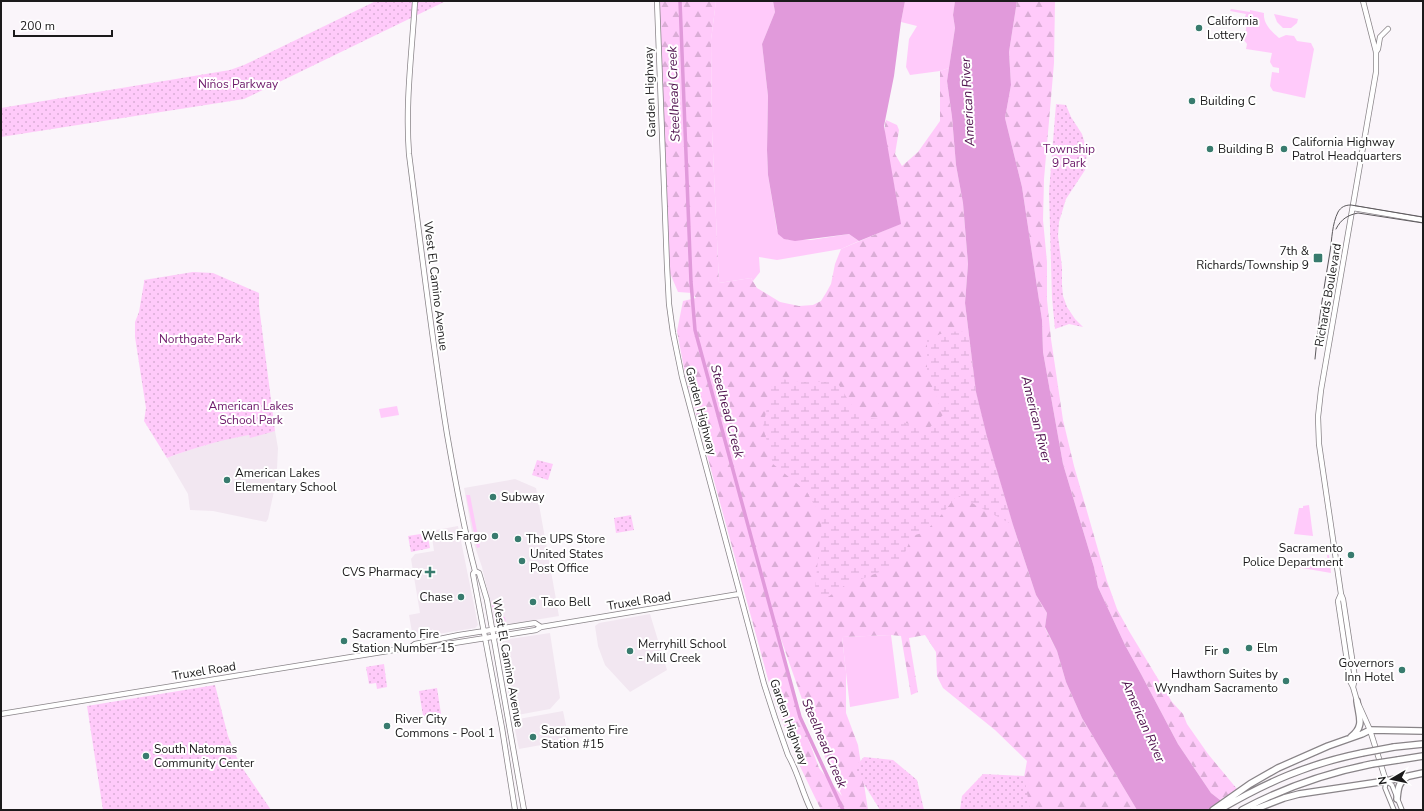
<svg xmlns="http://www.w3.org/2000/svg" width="1424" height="811" viewBox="0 0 1424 811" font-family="'Nunito Sans',sans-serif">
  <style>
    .built { fill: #f2e7f1 }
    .grass { fill: #ffcafa }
    .forest { fill: url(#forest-firs); fill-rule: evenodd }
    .wetland { fill: url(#wetland-marsh) }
    .park { fill: url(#park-dots) }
    .water { fill: #e19adb }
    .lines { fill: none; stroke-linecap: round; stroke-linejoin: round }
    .canal { stroke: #e19adb; stroke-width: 3.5 }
    .minor-casing { stroke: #898488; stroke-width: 5.5 }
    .major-casing { stroke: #898488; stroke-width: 6 }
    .highway-casing { stroke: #898488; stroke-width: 8 }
    .minor { stroke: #fff; stroke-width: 3.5 }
    .major { stroke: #fff; stroke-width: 4.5 }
    .highway { stroke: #fff; stroke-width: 5.5 }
    .tram { stroke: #5c595c; stroke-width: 1 }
    .highway-bridge-casing { stroke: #898488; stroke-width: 8; stroke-linecap: butt }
    .highway-bridge { stroke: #fff; stroke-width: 5.5 }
    .poi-dot { fill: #387b6e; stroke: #fff; stroke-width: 1.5 }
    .labels { text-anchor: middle; stroke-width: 4; stroke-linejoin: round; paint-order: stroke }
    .poi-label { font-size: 12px; fill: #1b1a1b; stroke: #fff; text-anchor: start }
    .park-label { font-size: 12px; fill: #6d196a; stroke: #fff }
    .street-label { font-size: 12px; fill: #1b1a1b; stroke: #fff }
    .water-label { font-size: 13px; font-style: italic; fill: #4e0f4c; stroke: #fff }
  </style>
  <defs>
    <pattern id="forest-firs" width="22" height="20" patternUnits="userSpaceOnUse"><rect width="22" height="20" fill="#ffcafa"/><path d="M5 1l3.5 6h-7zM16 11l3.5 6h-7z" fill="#daadd6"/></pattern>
    <pattern id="wetland-marsh" width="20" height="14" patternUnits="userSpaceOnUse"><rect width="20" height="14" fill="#ffcafa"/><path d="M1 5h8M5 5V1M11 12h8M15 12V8" fill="none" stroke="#daadd6"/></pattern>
    <pattern id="park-dots" width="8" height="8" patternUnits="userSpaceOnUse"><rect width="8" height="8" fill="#ffcafa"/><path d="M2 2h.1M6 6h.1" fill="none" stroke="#daadd6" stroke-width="1.8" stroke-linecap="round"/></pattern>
  </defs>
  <rect width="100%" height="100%" fill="#faf5fa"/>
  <path class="built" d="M 275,431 L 278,448 L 277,469 L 274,491 L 268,519 L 266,522 L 213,511 L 190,510 L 188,494 L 167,458 L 186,451 L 233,437 L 249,435 L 250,437 Z
    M 515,479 L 536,488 L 559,616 L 499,626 L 495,624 L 482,567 L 474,544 L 464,488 Z
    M 458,526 L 478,625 L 475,628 L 413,638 L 409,615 L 420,613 L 411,559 L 415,554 L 434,551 L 431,531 Z
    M 650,614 L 667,670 L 630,692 L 605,665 L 598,646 L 595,626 L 599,623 Z
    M 550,633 L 560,698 L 550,709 L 512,716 L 500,643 L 502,640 Z
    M 563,711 L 569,740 L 519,749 L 513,720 Z"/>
  <path class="grass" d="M 716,1 L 773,1 L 775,12 L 762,44 L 768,96 L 767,150 L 768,175 L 777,230 L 788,240 L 811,240 L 849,234 L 859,241 L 841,249 L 777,260 L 759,257 L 760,272 L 753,281 L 751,278 L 719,283 L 712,130 L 711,40 Z
    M 905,1 L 955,1 L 953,15 L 955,28 L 949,68 L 940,71 L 910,75 L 906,67 L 909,39 L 917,26 L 901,22 Z
    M 1231,9 L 1250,12 L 1250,10 L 1264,13 C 1263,24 1271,31 1279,38 L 1286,35 L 1294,36 L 1297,41 L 1311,43 L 1314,49 L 1305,98 L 1273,91 L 1270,86 L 1272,72 L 1279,73 L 1279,68 L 1273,67 L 1270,62 L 1272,53 L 1246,49 L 1247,44 L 1240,35 L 1245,35 L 1248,17 L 1245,17 L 1246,14 L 1230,11 Z
    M 1274,14 L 1298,19 L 1297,23 L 1291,28 L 1283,28 L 1277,22 Z
    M 397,406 L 399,415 L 381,418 L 379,409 Z
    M 466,495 L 470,495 L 480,547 L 477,548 Z
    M 1309,505 L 1313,536 L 1294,534 L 1299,508 L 1303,508 L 1303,506 Z
    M 1327,555 L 1329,555 L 1331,573 L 1296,567 L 1297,560 L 1328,563 Z
    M 491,601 L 494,601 L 499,607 L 500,617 L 505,617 L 506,623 L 499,624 L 495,623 L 493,614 L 495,614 L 494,611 L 493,611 Z
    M 891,635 L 899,698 L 850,707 L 842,637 Z"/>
  <path class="forest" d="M 658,1 L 716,1 L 711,40 L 712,130 L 719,283 L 751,278 L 757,288 L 780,302 L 799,306 L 813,305 L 821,301 L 826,293 L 831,284 L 835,264 L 841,249 L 900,224 C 898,201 892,177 888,154 C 886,143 883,131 886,120 L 897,125 L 899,130 L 895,154 L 902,166 L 918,152 L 940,121 L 940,71 L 949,68 L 947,81 L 952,117 L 956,165 L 963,203 L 968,264 L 965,303 L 976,392 L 987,437 L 1013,525 L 1036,595 L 1047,613 L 1045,628 L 1057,651 L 1066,682 L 1082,718 L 1137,810 L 1018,810 L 1027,761 L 995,730 L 943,688 L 937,676 L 936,652 L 925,635 L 909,638 L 918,692 L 911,695 L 901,636 L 891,635 L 842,637 L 846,672 L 846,713 L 858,745 L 868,810 L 821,810 L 796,758 L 771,690 L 685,374 L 677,331 L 683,301 L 696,298 L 692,293 L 678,292 L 667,266 ZM 767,599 L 811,725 L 842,796 L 819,768 L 800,717 Z
    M 1017,1 L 1055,1 L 1054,63 L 1044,179 L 1043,220 L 1047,262 L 1047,300 L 1051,339 L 1063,420 L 1074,466 L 1107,581 L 1117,609 L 1129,631 L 1172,702 L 1183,714 L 1187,724 L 1208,754 L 1237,789 L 1220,800 L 1211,793 L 1178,744 L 1141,674 L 1125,645 L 1098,587 L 1094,567 L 1063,464 L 1043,352 L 1042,320 L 1022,187 L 1005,118 L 1011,85 L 1009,52 Z"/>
  <path class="wetland" d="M 968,331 L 976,392 L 987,437 L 1013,525 L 957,495 L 943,513 L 925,532 L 912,536 L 900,564 L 844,586 L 822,601 L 815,589 L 822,519 L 807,492 L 773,464 L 763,427 L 773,378 L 803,382 L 837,382 L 859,417 L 898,421 L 928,429 L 943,415 L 927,372 L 927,339 L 946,332 Z"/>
  <path class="park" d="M 376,1 L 446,1 L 244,99 L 1,137 L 1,108 L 230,70 L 244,65 Z
    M 1056,104 L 1066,105 L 1071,117 L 1082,134 L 1087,151 L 1085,170 L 1066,199 L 1059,222 L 1058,236 L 1062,267 L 1062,285 L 1063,296 L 1067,307 L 1075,319 L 1083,327 L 1069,324 L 1055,329 L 1052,298 L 1049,192 Z
    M 193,272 L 213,273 L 259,293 L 259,306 L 275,431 L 250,438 L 249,435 C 221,440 193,448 167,458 L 144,421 L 146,408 L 135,337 L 135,322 L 139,312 L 144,283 L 144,280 Z
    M 537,460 L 553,464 L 548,480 L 532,475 Z
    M 631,515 L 634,530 L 616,533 L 614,518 Z
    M 427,533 L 430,548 L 411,552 L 408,536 Z
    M 384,664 L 387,687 L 377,689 L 376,683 L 369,684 L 366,667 Z
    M 215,685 L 228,736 L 239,763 L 271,810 L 103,810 L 87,706 Z
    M 437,688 L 441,714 L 423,716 L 419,691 Z
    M 864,757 L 893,760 L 917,780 L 924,810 L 880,810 L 854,768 Z
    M 983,774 L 1024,776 L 1030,810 L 960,810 L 962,796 Z"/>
  <path class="water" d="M 773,1 L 905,1 L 901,22 L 894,76 L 884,126 L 901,224 L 859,241 L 849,234 L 795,241 L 784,239 L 778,234 L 768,175 L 767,150 L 768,96 L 762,44 L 775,12 Z
    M 955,1 L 1017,1 L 1009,52 L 1011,85 L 1005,118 L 1022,187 L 1042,320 L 1043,352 L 1063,464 L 1094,567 L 1098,587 L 1125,645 L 1141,674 L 1178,744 L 1211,793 L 1220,800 L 1228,810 L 1137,810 L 1082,718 L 1066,682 L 1057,651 L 1045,627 L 1047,613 L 1036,595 L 1013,525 L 987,437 L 976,392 L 965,303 L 968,264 L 963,203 L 956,165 L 952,117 L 947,81 L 955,28 L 953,15 Z"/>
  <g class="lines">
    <path class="canal" d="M 680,1 L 691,282 L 695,330 L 800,717 L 843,810"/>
    <g class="minor-casing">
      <path id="minor" d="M 1394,810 L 1385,788 L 1386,781 L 1392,785 L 1402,810"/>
    </g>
    <g class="major-casing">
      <path id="major" d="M 415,1 C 412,52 405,103 409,154 C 421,247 432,341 447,434 C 455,480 463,526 475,571 L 473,574 L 502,728 L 515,810
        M 657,1 L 667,266 L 669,304 L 673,333 L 682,377 L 764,684 L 775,718 L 788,755 C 798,772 802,792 811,810
        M 1376,52 L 1378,49 L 1380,37 L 1388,29
        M 1353,208 L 1423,220
        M 475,571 L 479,573 L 487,600 L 524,810
        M 1341,594 L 1338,601 L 1350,681 L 1353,687 L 1357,701 L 1370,730 L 1386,781
        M 411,647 L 415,644 L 459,635 L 535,623 L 541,627
        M 1353,687 L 1355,678 L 1343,599 L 1341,594 L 1319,444 L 1318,417 L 1321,390 L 1376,72 L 1376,52 L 1363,1
        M 1,714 L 388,651 L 411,647 L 416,649 L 536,630 L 541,627 L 739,594"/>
    </g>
    <g class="highway-casing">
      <path id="highway" d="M 1351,737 C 1365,726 1359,717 1357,701
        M 1394,747 L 1423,744
        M 1398,760 L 1423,756
        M 1397,799 C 1398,790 1398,782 1407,777
        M 1213,810 L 1250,784 L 1278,768 L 1328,746 L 1362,734 L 1370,730 L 1423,731
        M 1219,810 C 1267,782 1308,764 1362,753
        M 1242,810 C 1283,788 1326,773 1372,764
        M 1253,810 L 1284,798 L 1299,794 L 1386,781 L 1423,773"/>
    </g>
    <use href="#minor" class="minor"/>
    <use href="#major" class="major"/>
    <use href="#highway" class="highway"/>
    <path class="tram" d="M 1336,229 C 1341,219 1348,215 1358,213 L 1423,223
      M 1315,359 C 1318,323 1324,288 1330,252 C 1332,239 1332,224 1338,212 C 1341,207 1345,205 1351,205 L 1423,217"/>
    <g class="highway-bridge-casing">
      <path id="highway-bridge" d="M 1362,753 L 1394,747
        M 1372,764 L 1398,760"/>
    </g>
    <use href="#highway-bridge" class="highway-bridge"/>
  </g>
  <g class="poi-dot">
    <circle cx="1199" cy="28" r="4"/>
    <circle cx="1192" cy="101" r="4"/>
    <circle cx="1210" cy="149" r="4"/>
    <circle cx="1284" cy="149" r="4"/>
    <rect x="1313" y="253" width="10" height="10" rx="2"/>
    <circle cx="227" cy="480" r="4"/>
    <circle cx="493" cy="497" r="4"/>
    <circle cx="495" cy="536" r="4"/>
    <circle cx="518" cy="539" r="4"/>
    <circle cx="1351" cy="555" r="4"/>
    <circle cx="522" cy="561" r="4"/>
    <path d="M428 566h4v4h4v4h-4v4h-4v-4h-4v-4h4z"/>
    <circle cx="461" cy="597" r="4"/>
    <circle cx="533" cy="602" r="4"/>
    <circle cx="344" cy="641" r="4"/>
    <circle cx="1249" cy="648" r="4"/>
    <circle cx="630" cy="651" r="4"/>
    <circle cx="1226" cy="651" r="4"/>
    <circle cx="1402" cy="670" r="4"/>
    <circle cx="1286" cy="681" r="4"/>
    <circle cx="387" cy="726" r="4"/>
    <circle cx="533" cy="737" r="4"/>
    <circle cx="146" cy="756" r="4"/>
  </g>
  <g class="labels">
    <g class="poi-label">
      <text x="1207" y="25">California<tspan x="1207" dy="14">Lottery</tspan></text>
      <text x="1200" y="105">Building C</text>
      <text x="1292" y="146">California Highway<tspan x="1292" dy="14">Patrol Headquarters</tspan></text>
      <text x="1218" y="153">Building B</text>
      <text x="1309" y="255" text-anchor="end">7th &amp;<tspan x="1309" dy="14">Richards/Township 9</tspan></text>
      <text x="235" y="477">American Lakes<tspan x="235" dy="14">Elementary School</tspan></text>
      <text x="501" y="501">Subway</text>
      <text x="487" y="540" text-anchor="end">Wells Fargo</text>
      <text x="526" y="543">The UPS Store</text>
      <text x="1343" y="552" text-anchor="end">Sacramento<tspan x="1343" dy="14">Police Department</tspan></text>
      <text x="530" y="558">United States<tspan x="530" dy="14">Post Office</tspan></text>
      <text x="422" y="576" text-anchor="end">CVS Pharmacy</text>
      <text x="453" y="601" text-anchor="end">Chase</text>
      <text x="541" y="606">Taco Bell</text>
      <text x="352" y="638">Sacramento Fire<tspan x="352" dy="14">Station Number 15</tspan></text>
      <text x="638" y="648">Merryhill School<tspan x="638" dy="14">- Mill Creek</tspan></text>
      <text x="1257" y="652">Elm</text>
      <text x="1218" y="655" text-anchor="end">Fir</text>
      <text x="1394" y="667" text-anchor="end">Governors<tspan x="1394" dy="14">Inn Hotel</tspan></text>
      <text x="1278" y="678" text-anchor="end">Hawthorn Suites by<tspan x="1278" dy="14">Wyndham Sacramento</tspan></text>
      <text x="395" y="723">River City<tspan x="395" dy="14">Commons - Pool 1</tspan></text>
      <text x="541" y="734">Sacramento Fire<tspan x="541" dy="14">Station #15</tspan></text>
      <text x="154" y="753">South Natomas<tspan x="154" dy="14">Community Center</tspan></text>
    </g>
    <g class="park-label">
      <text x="238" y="88">Niños Parkway</text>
      <text x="1069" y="153">Township<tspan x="1069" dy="14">9 Park</tspan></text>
      <text x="200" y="343">Northgate Park</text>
      <text x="251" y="410">American Lakes<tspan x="251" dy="14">School Park</tspan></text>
    </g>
    <g class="street-label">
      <text transform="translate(650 92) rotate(-92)" y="4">Garden Highway</text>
      <text transform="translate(436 286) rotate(83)" y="4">West El Camino Avenue</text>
      <text transform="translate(1328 295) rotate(-80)" y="4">Richards Boulevard</text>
      <text transform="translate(701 411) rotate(75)" y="4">Garden Highway</text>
      <text transform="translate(639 601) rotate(-9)" y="4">Truxel Road</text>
      <text transform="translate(508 663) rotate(80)" y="4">West El Camino Avenue</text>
      <text transform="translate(204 671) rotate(-9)" y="4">Truxel Road</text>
      <text transform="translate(789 722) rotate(70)" y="4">Garden Highway</text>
    </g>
    <g class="water-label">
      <text transform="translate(673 94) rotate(-92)" y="5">Steelhead Creek</text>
      <text transform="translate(967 102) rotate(-93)" y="5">American River</text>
      <text transform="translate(728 411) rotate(75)" y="5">Steelhead Creek</text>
      <text transform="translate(1037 419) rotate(76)" y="5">American River</text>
      <text transform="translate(1144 721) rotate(66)" y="5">American River</text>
      <text transform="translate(825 743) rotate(67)" y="5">Steelhead Creek</text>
    </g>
  </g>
  <rect width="1424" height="811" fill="none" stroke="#1b1a1b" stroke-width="4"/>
  <g transform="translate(1392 779) rotate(261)" stroke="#ffffff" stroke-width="3" paint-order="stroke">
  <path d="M0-3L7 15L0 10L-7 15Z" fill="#1b1a1b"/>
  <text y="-6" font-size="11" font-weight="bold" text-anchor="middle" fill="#1b1a1b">N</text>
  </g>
  <path d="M14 30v6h98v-6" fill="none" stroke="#1b1a1b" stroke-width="2"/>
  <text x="20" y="30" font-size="12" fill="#1b1a1b" stroke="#ffffff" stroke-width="3" paint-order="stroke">200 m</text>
</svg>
